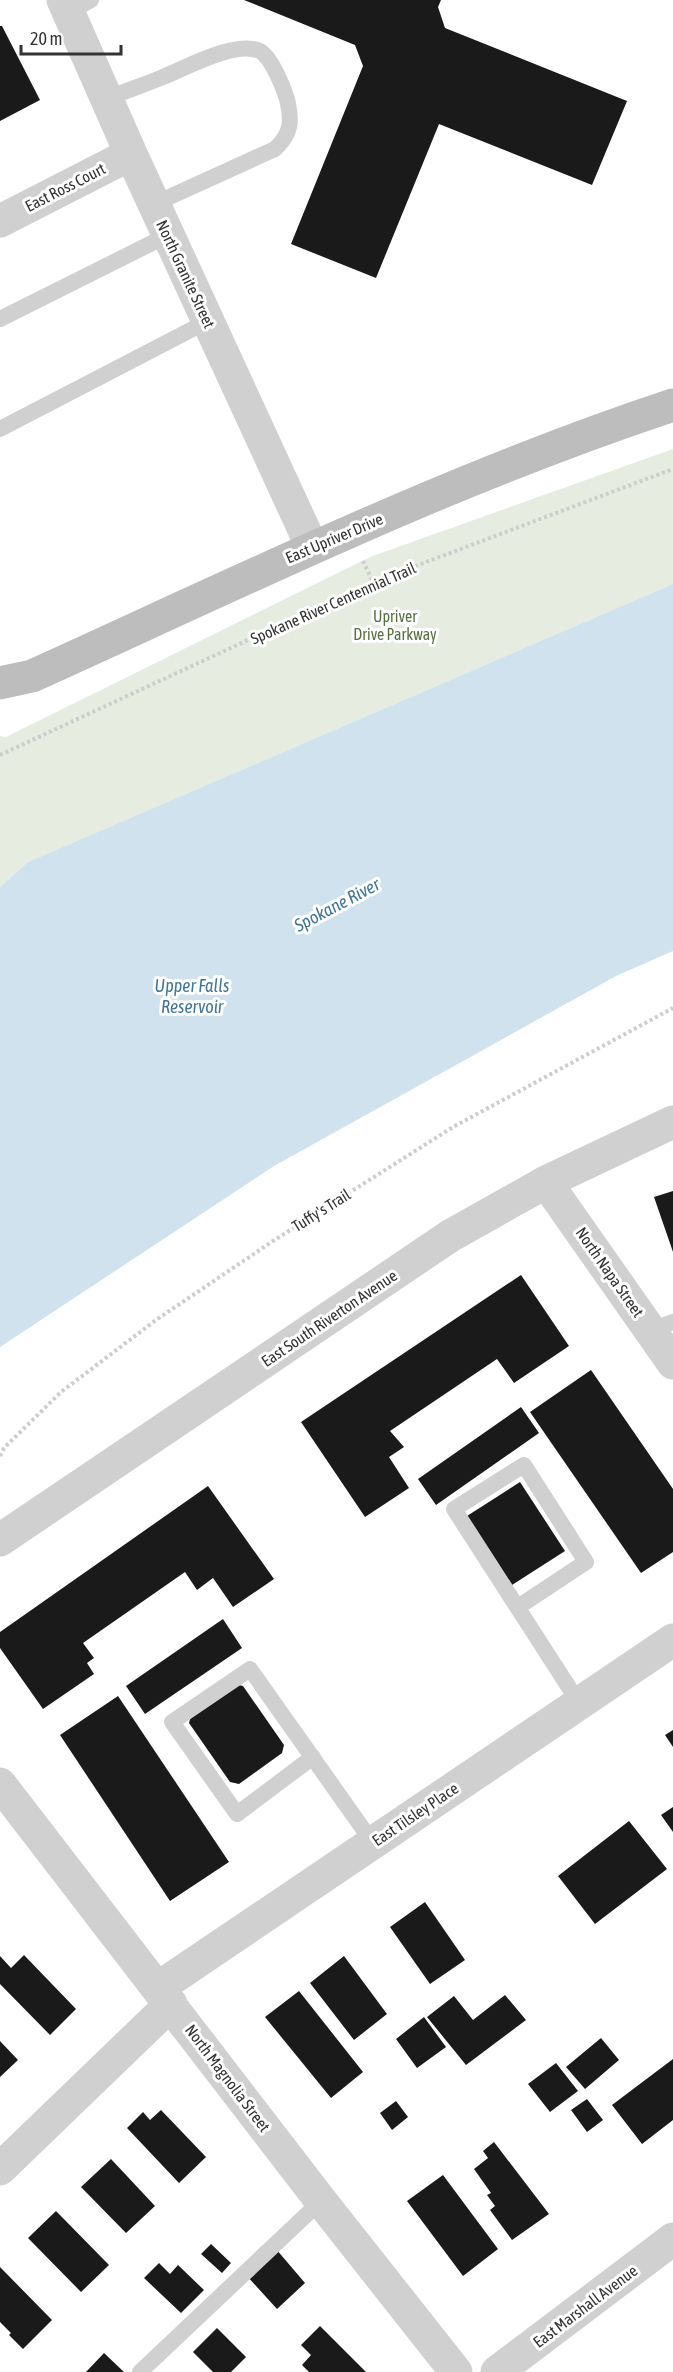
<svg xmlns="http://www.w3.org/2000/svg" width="673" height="2372" viewBox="0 0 673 2372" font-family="'Asap Condensed',sans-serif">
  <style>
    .green { fill: #e6ecdf }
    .water { fill: #cfe2ee }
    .building { fill: #1a1a1a }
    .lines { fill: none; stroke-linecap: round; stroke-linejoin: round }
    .path { stroke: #cdcdcd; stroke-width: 4; stroke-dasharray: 3 3; stroke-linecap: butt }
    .lane { stroke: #d0d0d0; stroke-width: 16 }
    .street { stroke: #d0d0d0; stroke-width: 33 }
    .secondary { stroke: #bdbdbd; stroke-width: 33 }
    .labels { text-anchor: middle; stroke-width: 6; stroke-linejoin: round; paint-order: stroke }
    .street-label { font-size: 16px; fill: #333; stroke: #fff }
    .park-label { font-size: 16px; fill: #56703f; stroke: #fff }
    .water-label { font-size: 18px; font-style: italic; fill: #3f7597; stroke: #fff }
  </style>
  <rect width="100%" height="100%" fill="#fff"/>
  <path class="green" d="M 673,449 L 673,584 L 28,862 L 0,887 L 0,736 L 6,737 L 370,557 Z"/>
  <path class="water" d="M 673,584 L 673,951 L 616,976 L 274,1166 L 0,1347 L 0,887 L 28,862 Z"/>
  <path class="building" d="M 244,0 L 441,0 L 438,7 L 445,28 L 627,101 L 592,185 L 439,124 L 376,278 L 291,244 L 363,66 L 355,45 Z
    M 0,26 L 2,26 L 40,100 L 0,121 Z
    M 673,1191 L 673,1252 L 654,1197 Z
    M 521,1275 L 569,1346 L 514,1383 L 497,1359 L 390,1431 L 404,1447 L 389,1457 L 409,1488 L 365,1517 L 301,1422 Z
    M 591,1370 L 673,1489 L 673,1552 L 641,1573 L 530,1412 Z
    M 521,1407 L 539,1433 L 436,1505 L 418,1479 Z
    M 520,1482 L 565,1551 L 512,1585 L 467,1516 Z
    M 208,1486 L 274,1579 L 233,1607 L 213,1578 L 197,1590 L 185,1572 L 83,1643 L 94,1658 L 87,1663 L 94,1674 L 43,1709 L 0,1648 L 0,1632 Z
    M 223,1619 L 242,1648 L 145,1714 L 126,1686 Z
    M 234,1684 L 243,1686 L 284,1745 L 282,1753 L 239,1784 L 230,1782 L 189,1723 L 191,1715 Z
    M 118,1696 L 229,1862 L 170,1901 L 60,1735 Z
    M 673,1730 L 673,1747 L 665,1735 Z
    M 673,1807 L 673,1832 L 661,1815 Z
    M 629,1821 L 667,1869 L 595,1924 L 558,1876 Z
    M 425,1902 L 465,1960 L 430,1984 L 390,1927 Z
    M 24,1955 L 76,2009 L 50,2035 L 0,1984 L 0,1956 L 11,1968 Z
    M 344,1956 L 387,2014 L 354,2040 L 310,1983 Z
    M 299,1991 L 363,2072 L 331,2098 L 265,2017 Z
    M 505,1995 L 526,2020 L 466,2065 L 427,2017 L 454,1996 L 473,2020 Z
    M 424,2017 L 446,2047 L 417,2068 L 396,2039 Z
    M 601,2038 L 619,2060 L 585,2089 L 566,2067 Z
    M 0,2041 L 18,2060 L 0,2077 Z
    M 673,2059 L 673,2120 L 642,2144 L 612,2105 Z
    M 556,2063 L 578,2091 L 550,2112 L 528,2084 Z
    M 587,2099 L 603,2120 L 587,2132 L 571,2110 Z
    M 396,2101 L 408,2117 L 392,2130 L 380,2113 Z
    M 161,2110 L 206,2157 L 179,2183 L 127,2128 L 143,2112 L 150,2120 Z
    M 494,2142 L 549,2214 L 512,2240 L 490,2210 L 495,2206 L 487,2195 L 491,2193 L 474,2169 L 488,2158 L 483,2151 Z
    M 111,2159 L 155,2206 L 126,2233 L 81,2187 Z
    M 443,2175 L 498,2249 L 463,2276 L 407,2201 Z
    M 56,2211 L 109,2265 L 81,2292 L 28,2238 Z
    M 211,2244 L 231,2263 L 222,2273 L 201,2254 Z
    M 276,2249 L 305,2283 L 277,2309 L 247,2276 Z
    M 159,2263 L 170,2274 L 178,2265 L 204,2290 L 181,2313 L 144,2278 Z
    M 0,2267 L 52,2320 L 23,2349 L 9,2335 L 11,2333 L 0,2322 Z
    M 320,2326 L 366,2372 L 309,2372 L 302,2365 L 311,2355 L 301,2345 Z
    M 217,2328 L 246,2357 L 231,2372 L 213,2372 L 193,2352 Z
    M 104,2353 L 124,2372 L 86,2372 Z"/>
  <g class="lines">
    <path class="path" d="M 363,561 L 373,582
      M 0,755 L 373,582 L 673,469
      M 0,1456 L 4,1448 L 61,1392 L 156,1320 L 273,1241 L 453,1127 L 673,1008"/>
    <path class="lane" d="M 69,12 L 91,0
      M 107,99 C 125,91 144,85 163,77 C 186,68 235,40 260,51 C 271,57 283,86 287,99 C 292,121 292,133 275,149 L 154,204
      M 0,319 L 168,235
      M 0,429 L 208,321
      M 650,1330 L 673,1322
      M 518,1607 L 586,1562 L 524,1465 L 454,1509 L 579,1703
      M 313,1757 L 237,1814 L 172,1722 L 250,1669 L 373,1843
      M 140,2372 L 321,2201"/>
    <path class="street" d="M 63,0 L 131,154 L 312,547
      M 0,221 L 131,154
      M 546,1182 L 673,1363
      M 0,1540 L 450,1236 L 546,1182 L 673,1122
      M 0,1784 L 321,2201 L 456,2372
      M 158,1988 L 673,1640
      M 0,2169 L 171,2004
      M 497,2372 L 673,2239"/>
    <path class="secondary" d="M 0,683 L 32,676 C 244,580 452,478 673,405"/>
  </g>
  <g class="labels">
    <g class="street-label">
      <text transform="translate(65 187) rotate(-27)" y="6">East Ross Court</text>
      <text transform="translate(186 274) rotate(65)" y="6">North Granite Street</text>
      <text transform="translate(334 538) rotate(-23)" y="6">East Upriver Drive</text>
      <text transform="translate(333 603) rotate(-24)" y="6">Spokane River Centennial Trail</text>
      <text transform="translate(321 1210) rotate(-32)" y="6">Tuffy's Trail</text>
      <text transform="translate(610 1272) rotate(55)" y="6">North Napa Street</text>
      <text transform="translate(329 1318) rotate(-34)" y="6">East South Riverton Avenue</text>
      <text transform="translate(415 1814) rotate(-34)" y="6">East Tilsley Place</text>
      <text transform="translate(228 2078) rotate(53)" y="6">North Magnolia Street</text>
      <text transform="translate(585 2306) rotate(-37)" y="6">East Marshall Avenue</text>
    </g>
    <g class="park-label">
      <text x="395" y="622">Upriver<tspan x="395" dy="18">Drive Parkway</tspan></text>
    </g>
    <g class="water-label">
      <text transform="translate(337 905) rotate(-28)" y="6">Spokane River</text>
      <text x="192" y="992">Upper Falls<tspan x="192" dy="21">Reservoir</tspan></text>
    </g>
  </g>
  <path d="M21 45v9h100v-9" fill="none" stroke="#333333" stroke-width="3"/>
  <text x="30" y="45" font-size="18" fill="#333333" stroke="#ffffff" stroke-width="4.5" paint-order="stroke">20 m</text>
</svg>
